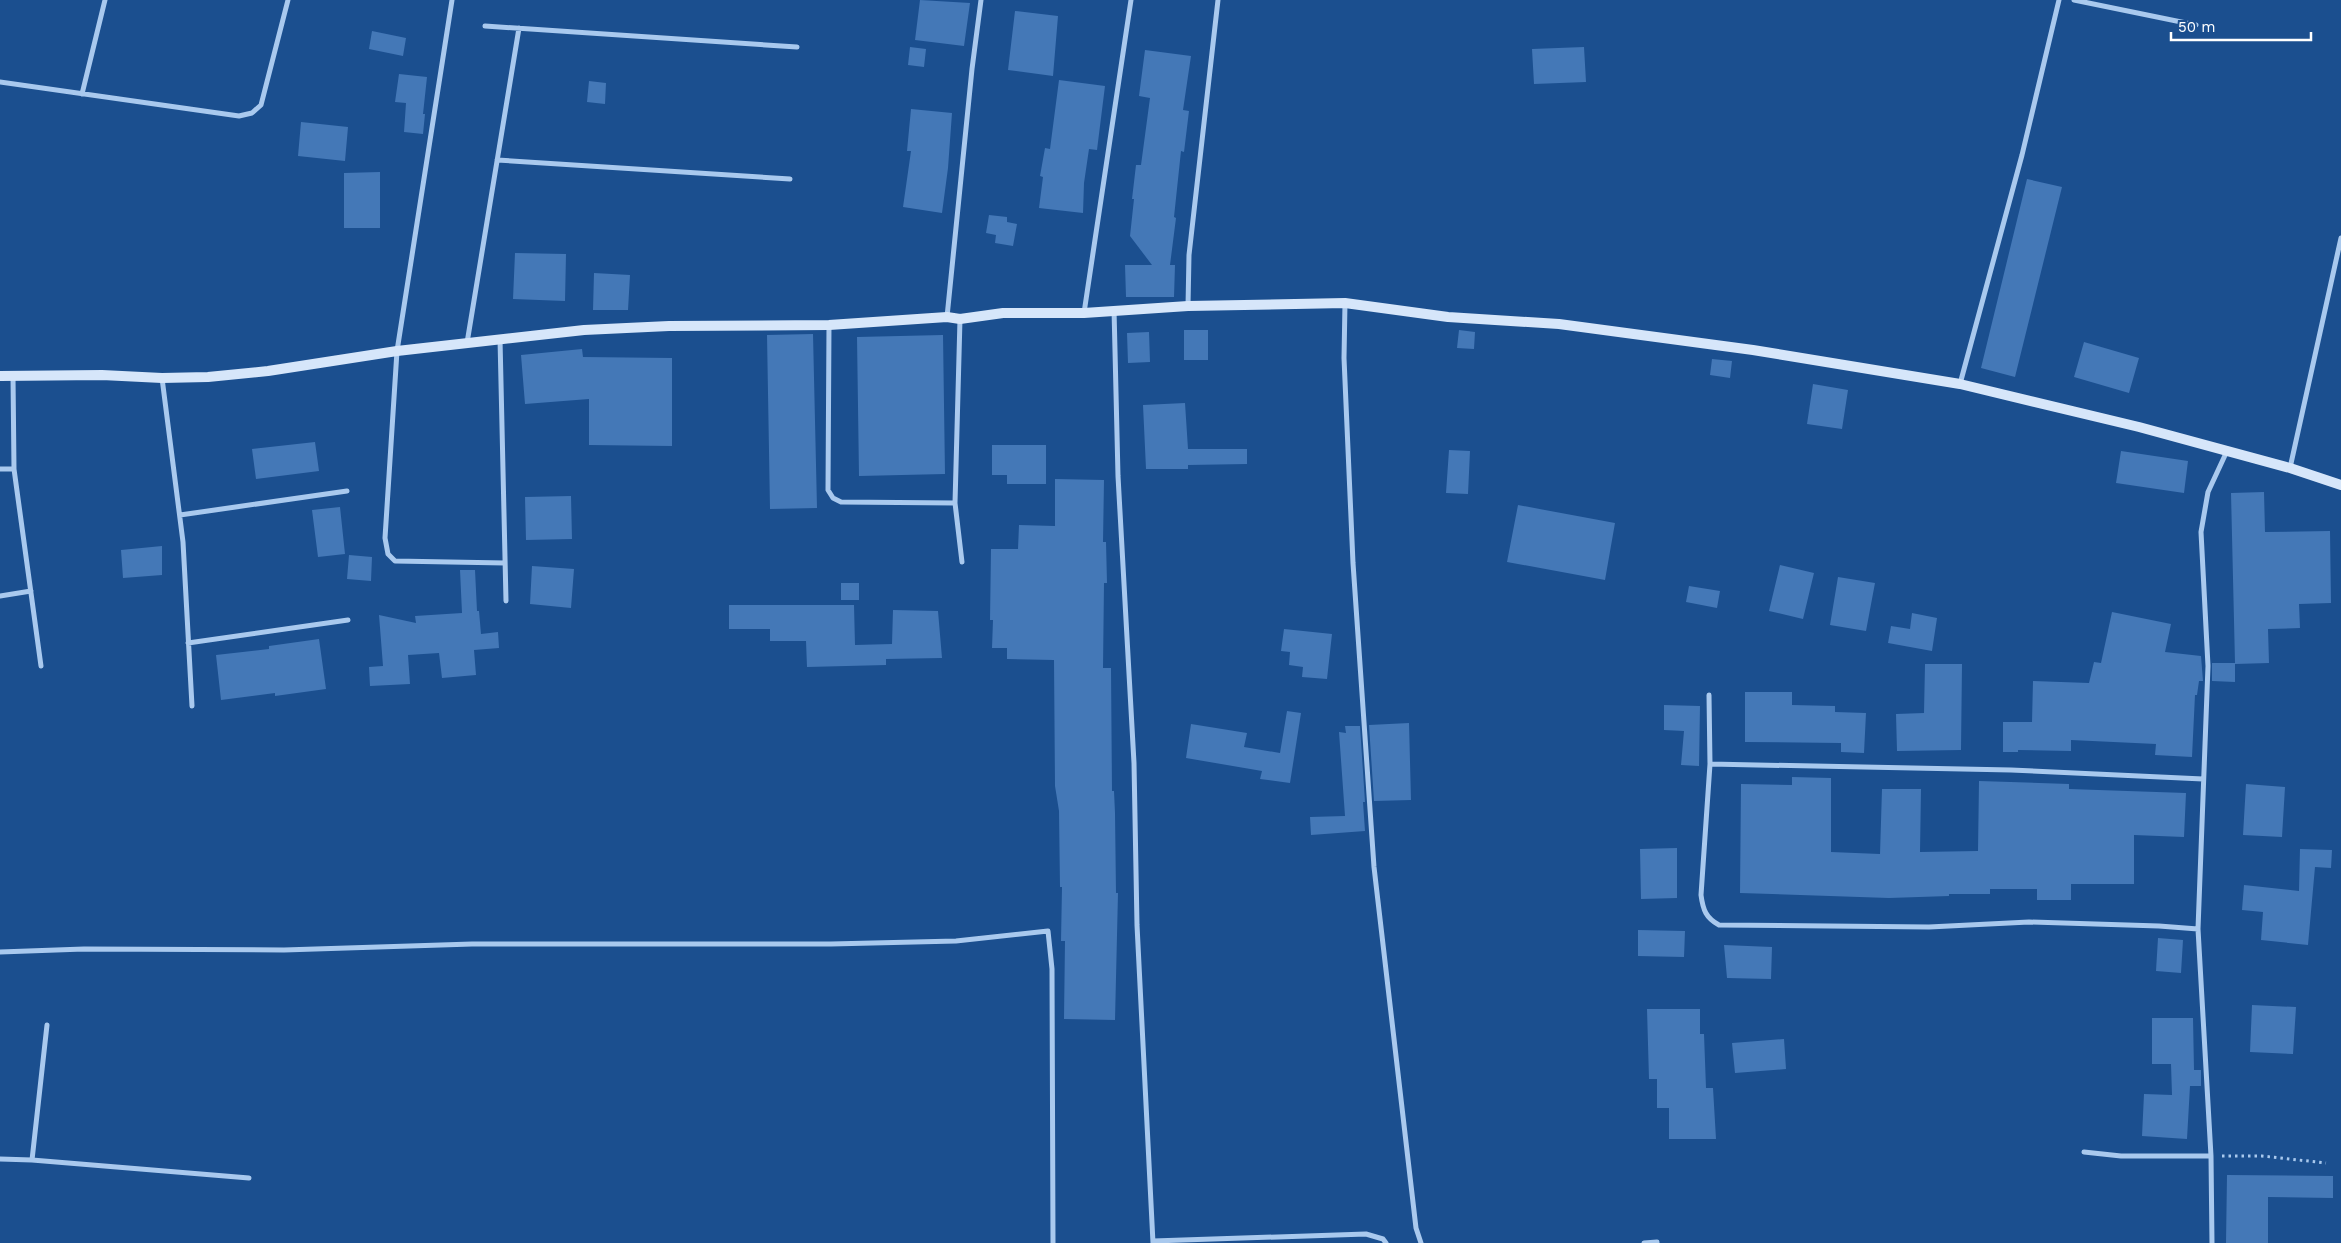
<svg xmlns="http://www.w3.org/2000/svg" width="2341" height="1243" viewBox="0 0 2341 1243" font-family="'Work Sans',sans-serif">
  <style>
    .building { fill: #4478b7 }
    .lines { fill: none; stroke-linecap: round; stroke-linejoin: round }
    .path { stroke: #a9c9ee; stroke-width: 3; stroke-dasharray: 2.5 4; stroke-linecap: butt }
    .street { stroke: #a9c9ee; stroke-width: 5 }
    .secondary { stroke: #d6e6fa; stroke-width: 10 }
  </style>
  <rect width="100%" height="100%" fill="#1b4f8f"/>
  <path class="building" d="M 920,0 L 970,3 L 964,46 L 915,40 Z
    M 1015,11 L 1058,16 L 1053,76 L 1008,70 Z
    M 372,31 L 406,38 L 403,56 L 369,49 Z
    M 910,47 L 926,49 L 924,67 L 908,65 Z
    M 1584,47 L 1586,82 L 1534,84 L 1532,49 Z
    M 1145,50 L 1191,56 L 1183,110 L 1189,111 L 1184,152 L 1181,151 L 1174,217 L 1176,218 L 1170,265 L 1175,265 L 1174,297 L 1126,297 L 1125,265 L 1152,265 L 1130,236 L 1134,199 L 1132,199 L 1136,165 L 1141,165 L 1150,98 L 1139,96 Z
    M 399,74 L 427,77 L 423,114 L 425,114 L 423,134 L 404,132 L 406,103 L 395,102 Z
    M 1059,80 L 1105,86 L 1097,150 L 1089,149 L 1084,183 L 1083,213 L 1039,208 L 1043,177 L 1040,176 L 1045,148 L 1050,149 Z
    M 589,81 L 606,83 L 605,104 L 587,102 Z
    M 911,109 L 952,113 L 948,168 L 942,213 L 903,207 L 911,151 L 907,151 Z
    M 301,122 L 348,127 L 345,161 L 298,156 Z
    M 380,172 L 380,228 L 344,228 L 344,173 Z
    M 2027,179 L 2062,187 L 2015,377 L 1981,368 Z
    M 989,215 L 1007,217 L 1007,222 L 1017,224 L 1013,246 L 995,243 L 996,235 L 986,233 Z
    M 515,253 L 566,254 L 565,301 L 513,299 Z
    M 594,273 L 630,275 L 628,310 L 593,310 Z
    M 1184,330 L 1208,330 L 1208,360 L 1184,360 Z
    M 1459,330 L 1475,332 L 1474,349 L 1457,348 Z
    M 1149,332 L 1150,362 L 1128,363 L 1127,333 Z
    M 813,334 L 817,508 L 770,509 L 767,335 Z
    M 943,335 L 945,474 L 859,476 L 857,337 Z
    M 2084,342 L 2139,358 L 2129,393 L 2074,377 Z
    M 582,349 L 583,357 L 672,358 L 672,446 L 589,445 L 589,399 L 525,404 L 521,355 Z
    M 1712,359 L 1732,361 L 1730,378 L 1710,375 Z
    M 1813,384 L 1848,390 L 1842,429 L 1807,424 Z
    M 1185,403 L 1188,449 L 1247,449 L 1247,464 L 1188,465 L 1188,469 L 1146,469 L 1143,405 Z
    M 315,442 L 319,471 L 256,479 L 252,449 Z
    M 992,445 L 1046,445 L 1046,484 L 1007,484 L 1007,475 L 992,475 Z
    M 1449,450 L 1470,451 L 1468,494 L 1446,493 Z
    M 2121,451 L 2188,461 L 2184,493 L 2116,483 Z
    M 1055,479 L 1104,480 L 1103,542 L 1106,542 L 1107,583 L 1104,583 L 1103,668 L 1111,668 L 1112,791 L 1114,791 L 1115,813 L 1116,893 L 1118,893 L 1115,1020 L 1064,1019 L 1065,941 L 1061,941 L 1062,887 L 1060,887 L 1059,811 L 1055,786 L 1054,660 L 1007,659 L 1007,648 L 992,648 L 993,620 L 990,620 L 991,549 L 1018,549 L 1019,525 L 1055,526 Z
    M 2264,492 L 2265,532 L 2330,531 L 2331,603 L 2299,604 L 2300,628 L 2268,629 L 2269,663 L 2235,664 L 2235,682 L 2212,681 L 2212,663 L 2235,663 L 2231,493 Z
    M 571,496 L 572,539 L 526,540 L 525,497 Z
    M 1518,505 L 1615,523 L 1605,580 L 1507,562 Z
    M 340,507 L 345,554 L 318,557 L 312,510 Z
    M 162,546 L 162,575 L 123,578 L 121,550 Z
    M 349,555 L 372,557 L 371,581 L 347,579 Z
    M 1780,565 L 1814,573 L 1803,619 L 1769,611 Z
    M 532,566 L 574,569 L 571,608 L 530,604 Z
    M 460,570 L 475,570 L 477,611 L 479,611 L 481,634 L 498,632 L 499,648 L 474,650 L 476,675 L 442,678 L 439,653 L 408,655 L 410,684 L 370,686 L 369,667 L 383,666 L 379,615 L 416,623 L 415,616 L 462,613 Z
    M 1838,577 L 1875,583 L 1866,631 L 1830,625 Z
    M 841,583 L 859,583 L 859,600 L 841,600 Z
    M 1689,586 L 1720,591 L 1717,608 L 1686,602 Z
    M 729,605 L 854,605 L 855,645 L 892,644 L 893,610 L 938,611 L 942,658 L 886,659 L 886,665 L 807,667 L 806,641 L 770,641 L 770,629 L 729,629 Z
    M 2112,612 L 2171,624 L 2165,652 L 2201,656 L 2203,681 L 2199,681 L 2197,695 L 2195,695 L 2192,757 L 2155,755 L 2156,744 L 2071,740 L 2071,751 L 2018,750 L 2018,752 L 2003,752 L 2003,722 L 2032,722 L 2033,681 L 2089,683 L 2094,662 L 2101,663 Z
    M 1912,613 L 1937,618 L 1932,651 L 1888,643 L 1891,626 L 1910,629 Z
    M 1284,629 L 1332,634 L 1327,679 L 1302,677 L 1303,667 L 1289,665 L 1290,652 L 1281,651 Z
    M 319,639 L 326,689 L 275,696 L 275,693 L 221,700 L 216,655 L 269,649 L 269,646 Z
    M 1925,664 L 1962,664 L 1961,750 L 1897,751 L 1896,714 L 1924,713 Z
    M 1745,692 L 1792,692 L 1792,705 L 1835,706 L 1835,712 L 1866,713 L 1864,753 L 1841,752 L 1841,743 L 1745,742 Z
    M 1664,705 L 1700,706 L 1699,766 L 1681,765 L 1684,731 L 1664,730 Z
    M 1287,711 L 1301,713 L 1290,783 L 1260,779 L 1262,771 L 1186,758 L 1191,724 L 1247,733 L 1244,747 L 1280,753 Z
    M 1409,723 L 1411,800 L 1374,801 L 1369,725 Z
    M 1345,726 L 1360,726 L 1365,802 L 1363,802 L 1365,831 L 1311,835 L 1310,817 L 1345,816 L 1339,732 L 1346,733 Z
    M 1792,777 L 1831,778 L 1831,852 L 1880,854 L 1882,789 L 1921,789 L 1920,852 L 1978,851 L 1979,781 L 2069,784 L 2069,789 L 2186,793 L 2184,837 L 2134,835 L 2134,884 L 2071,884 L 2071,900 L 2037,900 L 2037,889 L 1990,889 L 1990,894 L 1949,894 L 1949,896 L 1889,898 L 1740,893 L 1741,784 L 1792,785 Z
    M 2246,784 L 2285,787 L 2282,837 L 2243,835 Z
    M 1677,848 L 1677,898 L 1641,899 L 1640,849 Z
    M 2300,849 L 2332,850 L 2331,868 L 2315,867 L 2308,945 L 2261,940 L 2263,912 L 2242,910 L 2244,885 L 2299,891 Z
    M 1638,930 L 1685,931 L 1684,957 L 1638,956 Z
    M 2158,938 L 2183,940 L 2181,973 L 2156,971 Z
    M 1724,945 L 1772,947 L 1771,979 L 1727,978 Z
    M 2252,1005 L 2296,1007 L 2293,1054 L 2250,1052 Z
    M 1647,1009 L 1700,1009 L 1700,1034 L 1704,1034 L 1706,1088 L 1713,1088 L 1716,1139 L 1669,1139 L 1669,1108 L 1657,1108 L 1657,1079 L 1649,1079 Z
    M 2152,1018 L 2193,1018 L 2194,1070 L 2201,1070 L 2201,1086 L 2190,1086 L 2187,1139 L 2142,1136 L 2144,1094 L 2172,1095 L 2171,1064 L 2152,1064 Z
    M 1784,1039 L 1786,1069 L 1735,1073 L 1732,1043 Z
    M 2227,1175 L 2333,1176 L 2333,1198 L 2268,1197 L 2268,1243 L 2226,1243 Z"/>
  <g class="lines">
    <path class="path" d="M 2222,1156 L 2262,1156 L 2326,1163"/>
    <path class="street" d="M 452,0 L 397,351 L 385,538 L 388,554 L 395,561 L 505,563
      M 2074,0 L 2196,25
      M 485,26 L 797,47
      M 0,82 L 239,116 L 252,113 L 261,105 L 288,0
      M 82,94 L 105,0
      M 497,160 L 790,179
      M 1345,303 L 1344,358 L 1353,563 L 1374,867 L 1416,1228 L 1421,1243
      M 1188,306 L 1189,255 L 1218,0
      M 1114,309 L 1118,476 L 1134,763 L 1137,925 L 1153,1243
      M 1084,313 L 1131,0
      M 947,317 L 972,69 L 981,0
      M 960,319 L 955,503 L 962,562
      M 829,325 L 828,490 L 833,498 L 841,502 L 955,503
      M 500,339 L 506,601
      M 467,343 L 519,28
      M 13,376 L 14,469 L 41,666
      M 162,378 L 183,542 L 192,706
      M 1960,384 L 2022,155 L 2059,0
      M 2290,468 L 2341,238
      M 0,469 L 14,469
      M 180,515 L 347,491
      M 0,596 L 31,591
      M 188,643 L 348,620
      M 1709,695 L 1710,764 L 1701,895 C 1703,910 1706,918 1719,925 L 1929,927 L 2029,922 L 2159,926 L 2198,929
      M 1710,764 L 2011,770 L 2203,779
      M 0,952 L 84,949 L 284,950 L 472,944 L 831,944 L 956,941 L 1048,931 L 1052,969 L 1053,1243
      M 2084,1152 L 2121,1156 L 2211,1156
      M 0,1159 L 32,1160 L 47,1025
      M 32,1160 L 249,1178
      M 1153,1241 L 1366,1234 L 1383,1239 L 1386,1243
      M 1644,1243 L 1657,1242
      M 2212,1243 L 2211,1156 L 2198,929 L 2208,666 L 2201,532 L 2208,492 L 2227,451"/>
    <path class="secondary" d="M 0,376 L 102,375 L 162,378 L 208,377 L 268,371 L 397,351 L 584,330 L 669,326 L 829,325 L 947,317 L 960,319 L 1003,313 L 1084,313 L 1188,306 L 1345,303 L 1448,317 L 1559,324 L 1753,350 L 1960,384 L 2139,427 L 2290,468 L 2341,485"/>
  </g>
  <path d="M2171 32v8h140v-8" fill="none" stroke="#ffffff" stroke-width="2.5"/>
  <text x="2178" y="32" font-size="15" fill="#ffffff" stroke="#1b4f8f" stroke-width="4" paint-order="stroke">50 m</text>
</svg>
